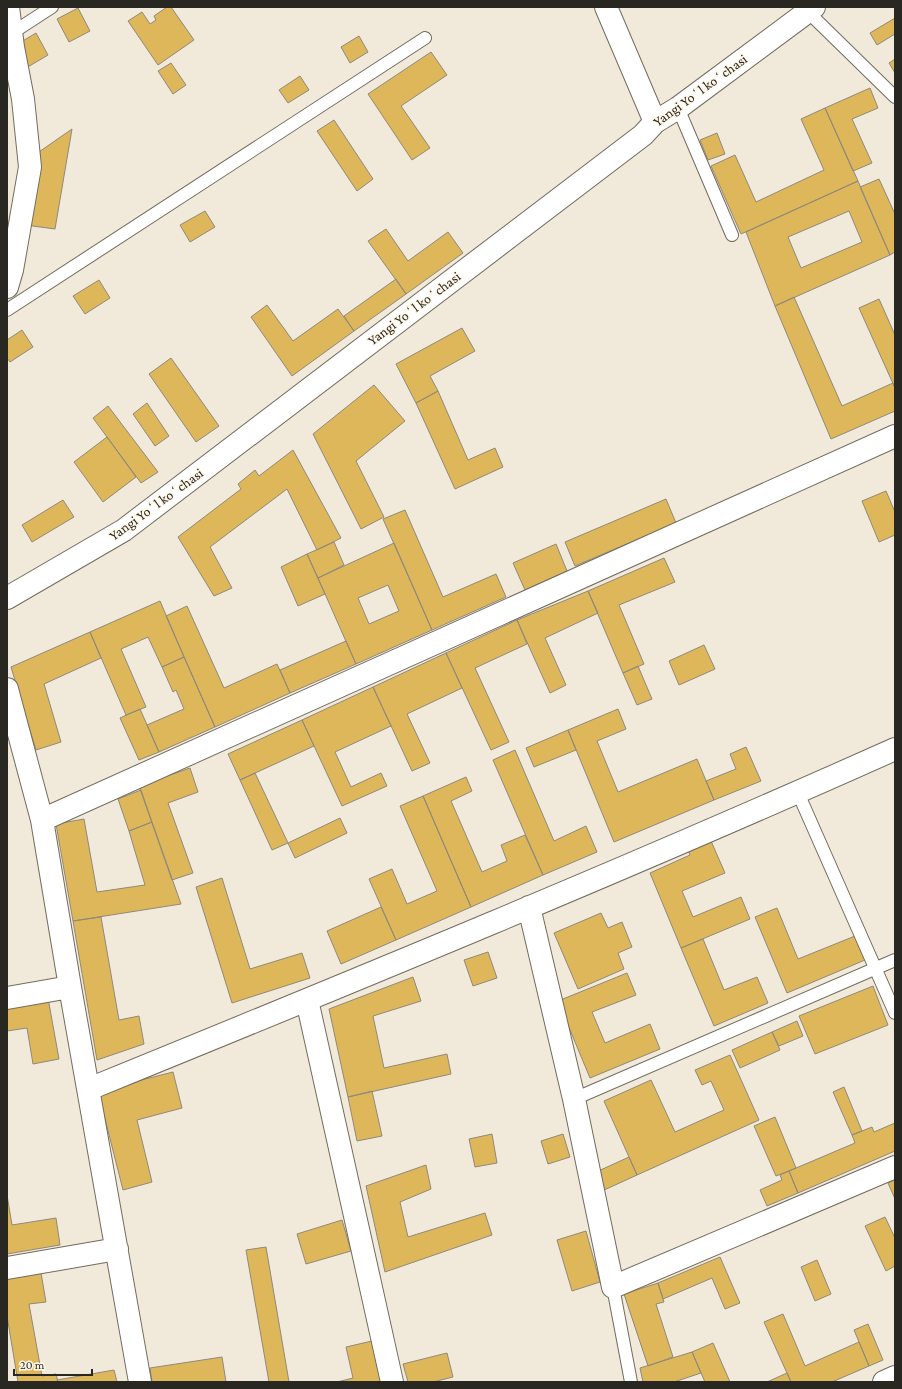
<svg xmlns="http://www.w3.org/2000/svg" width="902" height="1389" viewBox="0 0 902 1389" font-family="'Crimson Pro',serif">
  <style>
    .building { fill: #deb75b; stroke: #8f897a; fill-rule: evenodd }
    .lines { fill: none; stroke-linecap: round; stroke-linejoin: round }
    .lane-casing { stroke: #726b5e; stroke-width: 14 }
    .street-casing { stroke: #726b5e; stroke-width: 24 }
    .secondary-casing { stroke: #726b5e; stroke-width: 24 }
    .lane { stroke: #fff; stroke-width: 12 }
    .street { stroke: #fff; stroke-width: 22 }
    .secondary { stroke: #fff; stroke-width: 22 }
    .labels { text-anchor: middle; stroke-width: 3; stroke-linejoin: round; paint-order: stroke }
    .street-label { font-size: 14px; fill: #292721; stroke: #fff7e8 }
  </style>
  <rect width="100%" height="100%" fill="#f1eada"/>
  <path class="building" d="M 167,7 L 171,7 L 194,40 L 158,65 L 128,21 L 142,12 L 150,24 L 156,20 L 154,16 Z
    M 78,8 L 90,31 L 69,42 L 57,19 Z
    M 895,18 L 895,34 L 877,45 L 870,33 Z
    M 36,33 L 48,55 L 21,71 L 16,45 Z
    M 359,36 L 368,52 L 350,63 L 341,47 Z
    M 431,52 L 447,75 L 401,106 L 430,148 L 412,160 L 368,94 Z
    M 895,59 L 895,73 L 889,63 Z
    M 171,63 L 186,85 L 173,94 L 158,71 Z
    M 300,76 L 309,90 L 288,103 L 279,90 Z
    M 870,88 L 878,108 L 852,119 L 872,163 L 853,171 L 825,108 Z
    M 825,108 L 858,181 L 741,234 L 711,166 L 735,155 L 756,202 L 824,170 L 801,119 Z
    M 334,120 L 373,179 L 357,191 L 317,131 Z
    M 72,129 L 55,229 L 25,225 L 36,154 Z
    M 717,133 L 725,154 L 708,160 L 700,140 Z
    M 879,179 L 895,214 L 895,252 L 890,255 L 860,187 Z
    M 858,181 L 890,255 L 775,306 L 746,232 ZM 849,211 L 862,242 L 801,268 L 788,237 Z
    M 205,211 L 215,227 L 190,242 L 180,225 Z
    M 386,229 L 408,261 L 448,232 L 463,253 L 406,294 L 368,241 Z
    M 396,279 L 406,294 L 354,331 L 344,316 Z
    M 99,280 L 110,298 L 85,314 L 73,296 Z
    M 794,297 L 842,406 L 893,383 L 895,388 L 895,411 L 831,439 L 775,306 Z
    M 879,299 L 895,335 L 895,388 L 859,308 Z
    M 267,305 L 293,341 L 338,309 L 354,331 L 292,376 L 251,317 Z
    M 462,328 L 475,351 L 430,376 L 438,391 L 416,403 L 396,364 Z
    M 22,330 L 33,347 L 10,362 L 7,358 L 7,340 Z
    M 171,358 L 219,426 L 196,442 L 149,374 Z
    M 374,385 L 405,421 L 356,461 L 384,517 L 361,529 L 313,434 Z
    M 438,391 L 468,460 L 495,448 L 503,467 L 455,489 L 416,403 Z
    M 147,403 L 169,436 L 155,446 L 133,414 Z
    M 108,406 L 158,472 L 141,483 L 93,418 Z
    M 107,437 L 136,477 L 103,502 L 74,462 Z
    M 293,450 L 341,538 L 317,550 L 287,489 L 210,547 L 232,588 L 214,596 L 178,537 L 241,489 L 238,484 L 255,470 L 259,476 Z
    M 886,491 L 895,512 L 895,535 L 879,542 L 862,501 Z
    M 666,499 L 676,523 L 575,566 L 565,542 Z
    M 63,500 L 74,517 L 32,542 L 22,525 Z
    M 405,510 L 443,597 L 496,574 L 506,597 L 432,630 L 383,519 Z
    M 334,542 L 344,565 L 318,578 L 307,554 Z
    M 394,543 L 432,630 L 356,664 L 318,578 ZM 388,585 L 399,611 L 369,624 L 358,598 Z
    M 556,544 L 567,571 L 525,590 L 513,563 Z
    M 307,554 L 325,594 L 298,606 L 281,567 Z
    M 664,558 L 675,582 L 619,605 L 644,664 L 623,673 L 588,591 Z
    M 588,591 L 598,613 L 545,638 L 566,685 L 550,693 L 517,620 Z
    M 160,601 L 184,657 L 162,667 L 148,637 L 121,649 L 146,707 L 126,715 L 90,632 Z
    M 187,606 L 224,688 L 277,664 L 290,693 L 215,727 L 166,616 Z
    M 517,620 L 527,644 L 475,668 L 509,742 L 491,750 L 446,653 Z
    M 90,632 L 101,658 L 44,684 L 61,742 L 36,750 L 11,667 Z
    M 346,641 L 356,664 L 290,693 L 280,670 Z
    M 704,645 L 715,669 L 679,685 L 669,661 Z
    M 446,653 L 462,688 L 407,714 L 430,763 L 412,771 L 373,687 Z
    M 184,657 L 215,727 L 159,752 L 147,725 L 184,709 L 176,690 L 173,692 L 162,667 Z
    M 638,666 L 652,699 L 637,705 L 623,673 Z
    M 373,687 L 391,726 L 335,752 L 351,787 L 381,773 L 387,786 L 342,806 L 302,720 Z
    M 140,709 L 159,752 L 139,760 L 120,718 Z
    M 618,709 L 626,729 L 597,741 L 618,792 L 697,759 L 714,800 L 614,842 L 568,730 Z
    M 302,720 L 314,746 L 240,780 L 228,754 Z
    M 568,730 L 576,750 L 534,767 L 526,748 Z
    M 746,747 L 761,781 L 714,800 L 706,781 L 736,769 L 730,754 Z
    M 515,750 L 554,841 L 586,826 L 597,852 L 543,875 L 493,760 Z
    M 190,768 L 198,792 L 168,803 L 193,873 L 172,880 L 139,786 Z
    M 255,773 L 288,843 L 272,850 L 240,780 Z
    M 466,777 L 472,791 L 451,801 L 482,872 L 507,861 L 501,845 L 525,835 L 543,875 L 471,907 L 423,796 Z
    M 141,790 L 152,822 L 129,831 L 118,799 Z
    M 423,796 L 471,907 L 396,940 L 369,879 L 392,869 L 407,904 L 437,891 L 400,806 Z
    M 340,818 L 347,833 L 295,858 L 288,843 Z
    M 84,819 L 97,892 L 145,885 L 129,831 L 152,822 L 181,904 L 73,921 L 56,824 Z
    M 711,841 L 725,873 L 682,891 L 693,917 L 741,897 L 750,919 L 681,948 L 650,873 L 690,855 L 688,850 Z
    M 222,878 L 250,969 L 302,953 L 310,978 L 232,1003 L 196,887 Z
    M 381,907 L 396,940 L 341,964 L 327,931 Z
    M 777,908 L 798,959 L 855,936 L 865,960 L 787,993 L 755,917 Z
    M 601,913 L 608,928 L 622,922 L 632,947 L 618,953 L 624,969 L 578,989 L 554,933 Z
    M 101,917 L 119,1020 L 139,1016 L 144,1044 L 97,1060 L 73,921 Z
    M 703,939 L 724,990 L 757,977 L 768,1003 L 714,1026 L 681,948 Z
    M 488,952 L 497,978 L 473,986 L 464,960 Z
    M 627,973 L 636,995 L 592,1012 L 605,1043 L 650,1024 L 660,1049 L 590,1078 L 558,1001 Z
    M 413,977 L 421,1001 L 373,1016 L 384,1068 L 447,1054 L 451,1074 L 348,1097 L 329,1009 Z
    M 873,986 L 888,1025 L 815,1054 L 799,1016 Z
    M 48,998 L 59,1059 L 33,1064 L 27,1028 L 7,1031 L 7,1005 Z
    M 797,1021 L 803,1036 L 779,1046 L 772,1032 Z
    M 772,1032 L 780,1050 L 740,1068 L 732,1050 Z
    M 730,1055 L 759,1120 L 637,1175 L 604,1101 L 651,1080 L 675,1132 L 724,1110 L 711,1081 L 702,1085 L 695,1070 Z
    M 173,1072 L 182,1108 L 137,1120 L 152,1182 L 123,1190 L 98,1091 Z
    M 844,1087 L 862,1131 L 852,1135 L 833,1092 Z
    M 372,1091 L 382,1136 L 357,1141 L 348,1097 Z
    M 775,1117 L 796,1168 L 776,1176 L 754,1126 Z
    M 895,1123 L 895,1151 L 798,1193 L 789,1171 L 855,1143 L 852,1135 L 872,1127 L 874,1132 Z
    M 492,1134 L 497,1163 L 475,1167 L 469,1139 Z
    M 563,1134 L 570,1157 L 548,1164 L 541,1141 Z
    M 629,1157 L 637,1175 L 602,1191 L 594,1173 Z
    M 426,1165 L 431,1189 L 400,1202 L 408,1237 L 485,1213 L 492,1235 L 385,1272 L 366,1186 Z
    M 789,1171 L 798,1193 L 767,1206 L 760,1190 L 782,1180 L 780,1175 Z
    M 895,1180 L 895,1199 L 888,1183 Z
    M 7,1195 L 12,1225 L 56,1218 L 60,1245 L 7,1254 Z
    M 885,1217 L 895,1238 L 895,1266 L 886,1271 L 865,1226 Z
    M 342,1220 L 351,1251 L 306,1264 L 297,1234 Z
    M 586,1231 L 600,1282 L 572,1291 L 557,1240 Z
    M 266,1247 L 289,1382 L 269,1382 L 246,1250 Z
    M 720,1257 L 740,1303 L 725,1309 L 712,1278 L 663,1299 L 658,1283 Z
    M 817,1260 L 831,1294 L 815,1301 L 801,1267 Z
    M 41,1273 L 46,1302 L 29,1304 L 42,1376 L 56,1374 L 58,1382 L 18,1382 L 7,1316 L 7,1279 Z
    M 658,1283 L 664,1302 L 656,1304 L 673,1357 L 648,1366 L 624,1294 Z
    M 783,1314 L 805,1366 L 859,1342 L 869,1366 L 832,1382 L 791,1382 L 764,1322 Z
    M 868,1324 L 883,1360 L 869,1366 L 854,1330 Z
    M 372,1341 L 381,1382 L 337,1382 L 353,1378 L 346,1347 Z
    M 713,1343 L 730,1382 L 705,1382 L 701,1373 L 692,1352 Z
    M 692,1352 L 701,1373 L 674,1382 L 643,1382 L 640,1368 Z
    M 447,1353 L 453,1377 L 433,1382 L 408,1382 L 403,1364 Z
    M 222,1357 L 226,1382 L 152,1382 L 150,1368 Z
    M 114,1370 L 117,1382 L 58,1382 L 57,1380 Z
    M 787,1373 L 791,1382 L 767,1382 Z"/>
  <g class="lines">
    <g class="lane-casing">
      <path id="lane" d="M 807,11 L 895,97
        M 12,33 L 52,7
        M 678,108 L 732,235
        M 7,310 L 425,38
        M 798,793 L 895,1013
        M 574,1099 L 895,960
        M 613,1287 L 631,1382"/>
    </g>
    <g class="street-casing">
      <path id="street" d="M 606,7 L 655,122
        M 7,287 L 12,270 L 30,167 L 23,99 L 13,47 L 8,7
        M 7,689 L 42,820 L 70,987 L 140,1382
        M 42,820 L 895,436
        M 529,907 L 574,1099 L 613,1287 L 895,1167
        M 7,998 L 70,987
        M 307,1000 L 392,1382
        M 89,1089 C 359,979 629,868 895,749
        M 7,1268 L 117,1249
        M 884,1382 L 895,1377"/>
    </g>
    <g class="secondary-casing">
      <path id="secondary" d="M 7,598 L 124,530 L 643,135 L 655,122 L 678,108 L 814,7"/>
    </g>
    <use href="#lane" class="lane"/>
    <use href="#street" class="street"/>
    <use href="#secondary" class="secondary"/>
  </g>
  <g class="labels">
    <g class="street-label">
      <text transform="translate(700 90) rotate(-36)" y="5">Yangi Yoʻl koʻchasi</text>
      <text transform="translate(414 308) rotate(-37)" y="5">Yangi Yoʻl koʻchasi</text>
      <text transform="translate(156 504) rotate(-36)" y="5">Yangi Yoʻl koʻchasi</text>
    </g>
  </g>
  <rect width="902" height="1389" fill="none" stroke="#292721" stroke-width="16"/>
  <path d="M14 1369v6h78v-6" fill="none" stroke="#292721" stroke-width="2"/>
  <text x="20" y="1369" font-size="12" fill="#292721" stroke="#fff7e8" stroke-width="3" paint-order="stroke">20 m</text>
</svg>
